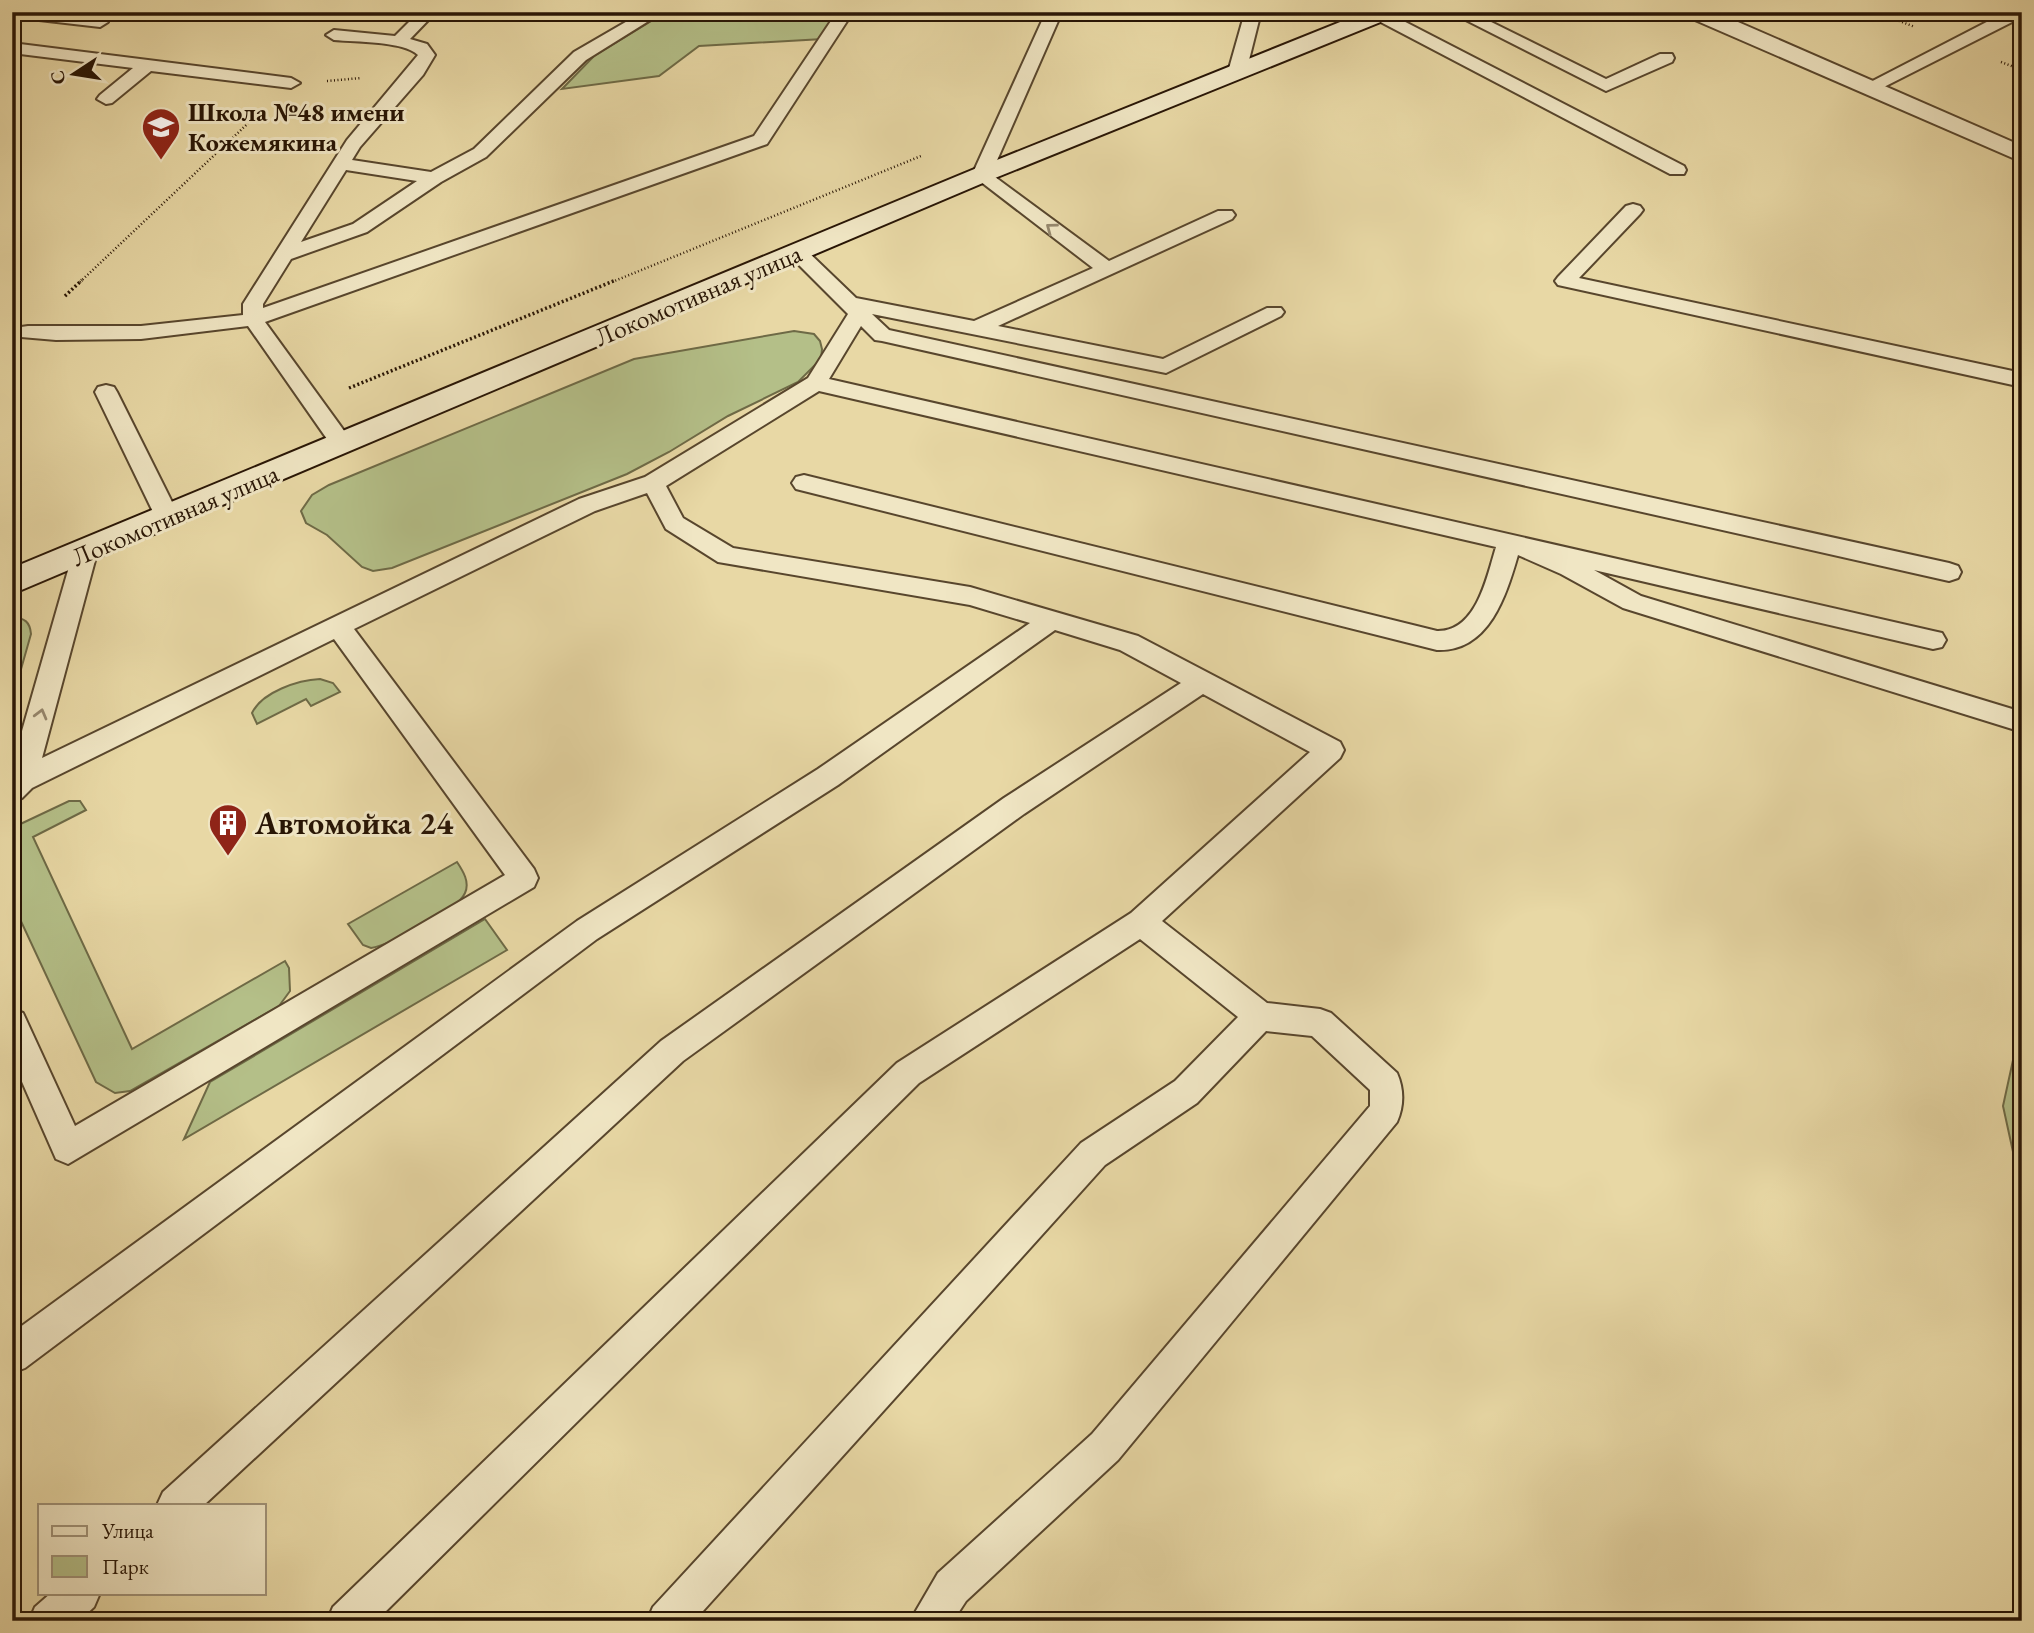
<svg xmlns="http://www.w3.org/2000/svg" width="2034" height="1633" viewBox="0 0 2034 1633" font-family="'EB Garamond',serif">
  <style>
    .green { fill: #b4bf88; stroke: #6e6a46; stroke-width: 2 }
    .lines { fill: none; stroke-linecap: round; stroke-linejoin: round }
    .lane-casing { stroke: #58462d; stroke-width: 4 }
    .street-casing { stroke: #58462d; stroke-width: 4 }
    .secondary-casing { stroke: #281505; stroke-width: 4 }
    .path-far1 { stroke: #281505; stroke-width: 2.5; stroke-dasharray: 1 2.5; stroke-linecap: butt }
    .path { stroke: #281505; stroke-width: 3.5; stroke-dasharray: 2 2.5; stroke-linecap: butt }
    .lane { fill: #f0e6c4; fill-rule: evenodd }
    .street { fill: #f0e6c4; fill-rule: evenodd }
    .secondary { fill: #f0e6c4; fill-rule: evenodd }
    .oneway { stroke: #96886e }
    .labels { text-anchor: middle; stroke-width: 6; stroke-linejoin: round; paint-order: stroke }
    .far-poi-label { font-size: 26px; font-weight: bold; fill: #281505; stroke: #f0e6c4; text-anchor: start }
    .far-street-label { font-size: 26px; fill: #281505; stroke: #f0e6c4 }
    .poi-label { font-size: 32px; font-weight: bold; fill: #281505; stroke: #f0e6c4; text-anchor: start }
  </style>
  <rect width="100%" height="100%" fill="#e8d8a5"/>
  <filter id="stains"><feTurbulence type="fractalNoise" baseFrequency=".00286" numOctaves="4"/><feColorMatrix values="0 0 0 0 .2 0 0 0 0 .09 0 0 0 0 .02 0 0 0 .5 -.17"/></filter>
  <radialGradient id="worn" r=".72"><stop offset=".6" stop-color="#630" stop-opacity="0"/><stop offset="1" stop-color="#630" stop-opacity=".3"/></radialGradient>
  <path class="green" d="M 666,12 L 840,12 L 823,39 L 699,46 L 659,76 L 562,89 L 594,56 Z
    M 794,331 L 814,334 L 820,341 L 822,349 L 821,359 L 798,382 L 728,416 L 669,452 L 627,474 L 392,568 L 373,571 L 362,567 L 327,535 L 306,523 L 301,511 L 312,495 L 329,485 L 634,359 Z
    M 12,617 C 25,618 30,622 31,634 L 12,701 Z
    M 320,679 L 333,683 L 340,692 L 311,706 L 306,699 L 257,724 L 252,713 C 262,692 298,680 320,679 Z
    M 69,801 L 80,801 L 86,810 L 33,837 L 132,1049 L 285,961 L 289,968 L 290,991 L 279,1006 L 130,1091 L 115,1093 L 96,1082 L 12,902 L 12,828 Z
    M 457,862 C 463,871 470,882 465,893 C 457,911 391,945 371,948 L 363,945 L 348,924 Z
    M 485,919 L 507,950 L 184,1139 L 210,1082 Z
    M 2022,1019 L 2022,1193 L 2003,1106 Z"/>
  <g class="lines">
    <g class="lane-casing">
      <path id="lane" d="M 12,12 C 33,12 94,9 108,22 L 100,27 L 13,17 Z
        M 419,12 L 436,12 L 410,39 L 427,44 L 435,55 L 423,75 L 360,147 L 352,160 L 431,172 L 474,149 L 574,52 L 643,12 L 663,12 L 586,60 L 486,157 L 441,182 L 367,232 L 291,259 L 263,304 L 263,308 L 754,136 L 837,12 L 853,12 L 767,144 L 265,322 L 350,439 L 353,444 L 350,449 L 342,451 L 334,449 L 248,326 L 141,339 L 56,340 L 21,337 L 18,332 L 21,327 L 28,326 L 141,326 L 243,315 L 243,304 L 347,140 L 418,55 C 404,41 355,42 334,40 L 326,35 L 334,30 L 395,36 ZM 346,170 L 417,181 L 353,224 L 301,242 Z
        M 1046,12 L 1062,12 L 991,174 L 1109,261 L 1218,211 L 1232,211 L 1235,215 L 1232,219 L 998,326 L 1163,359 L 1267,308 L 1281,308 L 1284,312 L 1281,316 L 1166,373 L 872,314 L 889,330 L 1949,563 L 1958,566 L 1961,572 L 1958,578 L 1949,581 L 882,341 L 875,340 L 861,326 L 829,379 L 1933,631 L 1942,633 L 1946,640 L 1942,647 L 1933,649 L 1594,570 L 1641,596 L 2022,712 L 2022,732 L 1623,608 L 1561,574 L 1518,555 C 1506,596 1489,652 1437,650 L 796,489 L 792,483 L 796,477 L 804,475 L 1437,631 C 1477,632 1487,576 1496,547 L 819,391 L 666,486 L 683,518 L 733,548 L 970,587 L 1138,636 L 1340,742 L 1344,750 L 1340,758 L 1162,921 L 1267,1003 L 1320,1009 L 1331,1013 L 1397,1073 C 1404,1089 1404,1106 1397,1122 L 1118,1460 L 966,1601 L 953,1621 L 910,1621 L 938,1573 L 1092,1434 L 1370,1106 L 1370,1090 L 1312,1036 L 1266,1031 L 1197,1103 L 1105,1165 L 694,1621 L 647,1621 L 653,1607 L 1081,1143 L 1175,1081 L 1238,1017 L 1140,939 L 919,1083 L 376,1621 L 327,1621 L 333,1607 L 897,1063 L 1131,913 L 1310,752 L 1203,694 L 1024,814 L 683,1061 L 204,1505 L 157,1505 L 163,1492 L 661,1041 L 1004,798 L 1181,683 L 1120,650 L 1055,630 L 838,785 L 597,939 L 25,1368 L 12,1373 L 12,1333 L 577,921 L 818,769 L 1030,623 L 970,605 L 718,562 L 666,529 L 647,493 L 595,511 L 354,629 L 534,869 L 538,878 L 534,887 L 68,1164 L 56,1159 L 12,1059 L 12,1009 L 23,1013 L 75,1126 L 505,875 L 334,639 L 32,788 L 22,798 L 12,801 L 12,766 L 73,553 L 76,547 L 85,544 L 94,547 L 97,553 L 42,758 L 579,499 L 645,477 L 808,378 L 848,314 L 791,257 L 788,253 L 791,249 L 805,249 L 856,298 L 974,321 L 1093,268 L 972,175 Z
        M 1245,12 L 1261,12 L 1246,72 L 1237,77 L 1228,72 Z
        M 1373,12 L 1386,12 L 1684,166 L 1686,170 L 1684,174 L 1670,174 L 1373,18 L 1371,15 Z
        M 1450,12 L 1471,12 L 1606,79 L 1660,54 L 1672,54 L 1674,58 L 1672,62 L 1606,91 Z
        M 2006,12 L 2022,12 L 2022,17 L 1874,92 L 1868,93 L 1859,88 Z
        M 12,43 L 291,78 L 300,83 L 291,88 L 151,71 L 112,103 L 106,104 L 97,99 L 100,95 L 133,68 L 12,53 Z
        M 1633,204 L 1640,206 L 1643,210 L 1640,214 L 1579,278 L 2022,373 L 2022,387 L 1558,285 L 1555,281 L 1558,277 L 1626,206 Z
        M 106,385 L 114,387 L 117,392 L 180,518 L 176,524 L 168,526 L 160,524 L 156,518 L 95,392 L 98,387 Z
        M 51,1593 L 100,1593 L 94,1607 L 79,1621 L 29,1621 L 35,1607 Z"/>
    </g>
    <g class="street-casing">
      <path id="street" d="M 1685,12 L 1715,12 L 2022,146 L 2022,162 L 1688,17 Z"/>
    </g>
    <g class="secondary-casing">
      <path id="secondary" d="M 1365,12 L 1396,12 L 1393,17 L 990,180 L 12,594 L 12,568 L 972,170 Z"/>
    </g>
    <path class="path-far1" d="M 1876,12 L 1915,27
      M 2001,62 L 2022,70
      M 327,81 L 361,78
      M 80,282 L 260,112
      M 612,282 L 921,156"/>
    <path class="path" d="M 65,296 L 82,280
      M 349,388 L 616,280"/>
    <use href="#lane" class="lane"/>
    <use href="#street" class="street"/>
    <use href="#secondary" class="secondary"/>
  </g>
  <defs><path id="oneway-chevron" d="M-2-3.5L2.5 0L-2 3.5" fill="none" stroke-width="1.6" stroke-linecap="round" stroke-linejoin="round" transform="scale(1.75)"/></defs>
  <g class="oneway">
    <use href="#oneway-chevron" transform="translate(1051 228) rotate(-143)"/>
    <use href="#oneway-chevron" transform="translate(41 714) rotate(-75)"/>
  </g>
  <defs>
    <g id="school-pin" transform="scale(2.0125)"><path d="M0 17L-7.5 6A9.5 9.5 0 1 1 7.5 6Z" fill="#8f2418" stroke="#f0e6c4"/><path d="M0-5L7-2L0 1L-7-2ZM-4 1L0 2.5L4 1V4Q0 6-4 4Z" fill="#fff"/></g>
    <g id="building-pin" transform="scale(2.0125)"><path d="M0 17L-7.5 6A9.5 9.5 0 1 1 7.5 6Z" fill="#8f2418" stroke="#f0e6c4"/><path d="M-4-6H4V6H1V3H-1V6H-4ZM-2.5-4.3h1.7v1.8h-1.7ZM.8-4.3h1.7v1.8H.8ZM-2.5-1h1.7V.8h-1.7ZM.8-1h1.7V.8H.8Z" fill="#fff"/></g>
  </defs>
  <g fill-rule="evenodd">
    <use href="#school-pin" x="161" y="127"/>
    <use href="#building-pin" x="228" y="823"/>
  </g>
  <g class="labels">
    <g class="far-poi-label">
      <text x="188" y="121">Школа №48 имени<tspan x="188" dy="30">Кожемякина</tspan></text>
    </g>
    <g class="far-street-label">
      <text transform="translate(698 295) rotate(-23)" y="9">Локомотивная улица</text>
      <text transform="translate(175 515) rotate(-23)" y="9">Локомотивная улица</text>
    </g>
    <g class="poi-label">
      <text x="255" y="834">Автомойка 24</text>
    </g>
  </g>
  <rect width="2034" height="1633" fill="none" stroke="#e8d8a5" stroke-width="42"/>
  <rect x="14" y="14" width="2006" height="1605" fill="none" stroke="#281505" stroke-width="3.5"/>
  <rect x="21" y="21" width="1992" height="1591" fill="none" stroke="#281505" stroke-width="2"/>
  <rect x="38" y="1504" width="228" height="91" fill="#f0e6c4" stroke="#a09278" stroke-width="2"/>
  <rect x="52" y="1526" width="35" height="10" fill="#f0e6c4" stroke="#a09278" stroke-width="2"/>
  <text x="102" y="1538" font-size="21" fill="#281505">Улица</text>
  <rect x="52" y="1556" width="35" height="21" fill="#b4bf88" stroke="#a09278" stroke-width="2"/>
  <text x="102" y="1574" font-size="21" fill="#281505">Парк</text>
  <g transform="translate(74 74) rotate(258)" stroke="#f0e6c4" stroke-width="5" paint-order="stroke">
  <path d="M0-5L12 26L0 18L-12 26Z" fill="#281505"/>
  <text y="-10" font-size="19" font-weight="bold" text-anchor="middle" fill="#281505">С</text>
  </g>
  <rect width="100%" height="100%" filter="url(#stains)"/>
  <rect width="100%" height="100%" fill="url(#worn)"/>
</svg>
